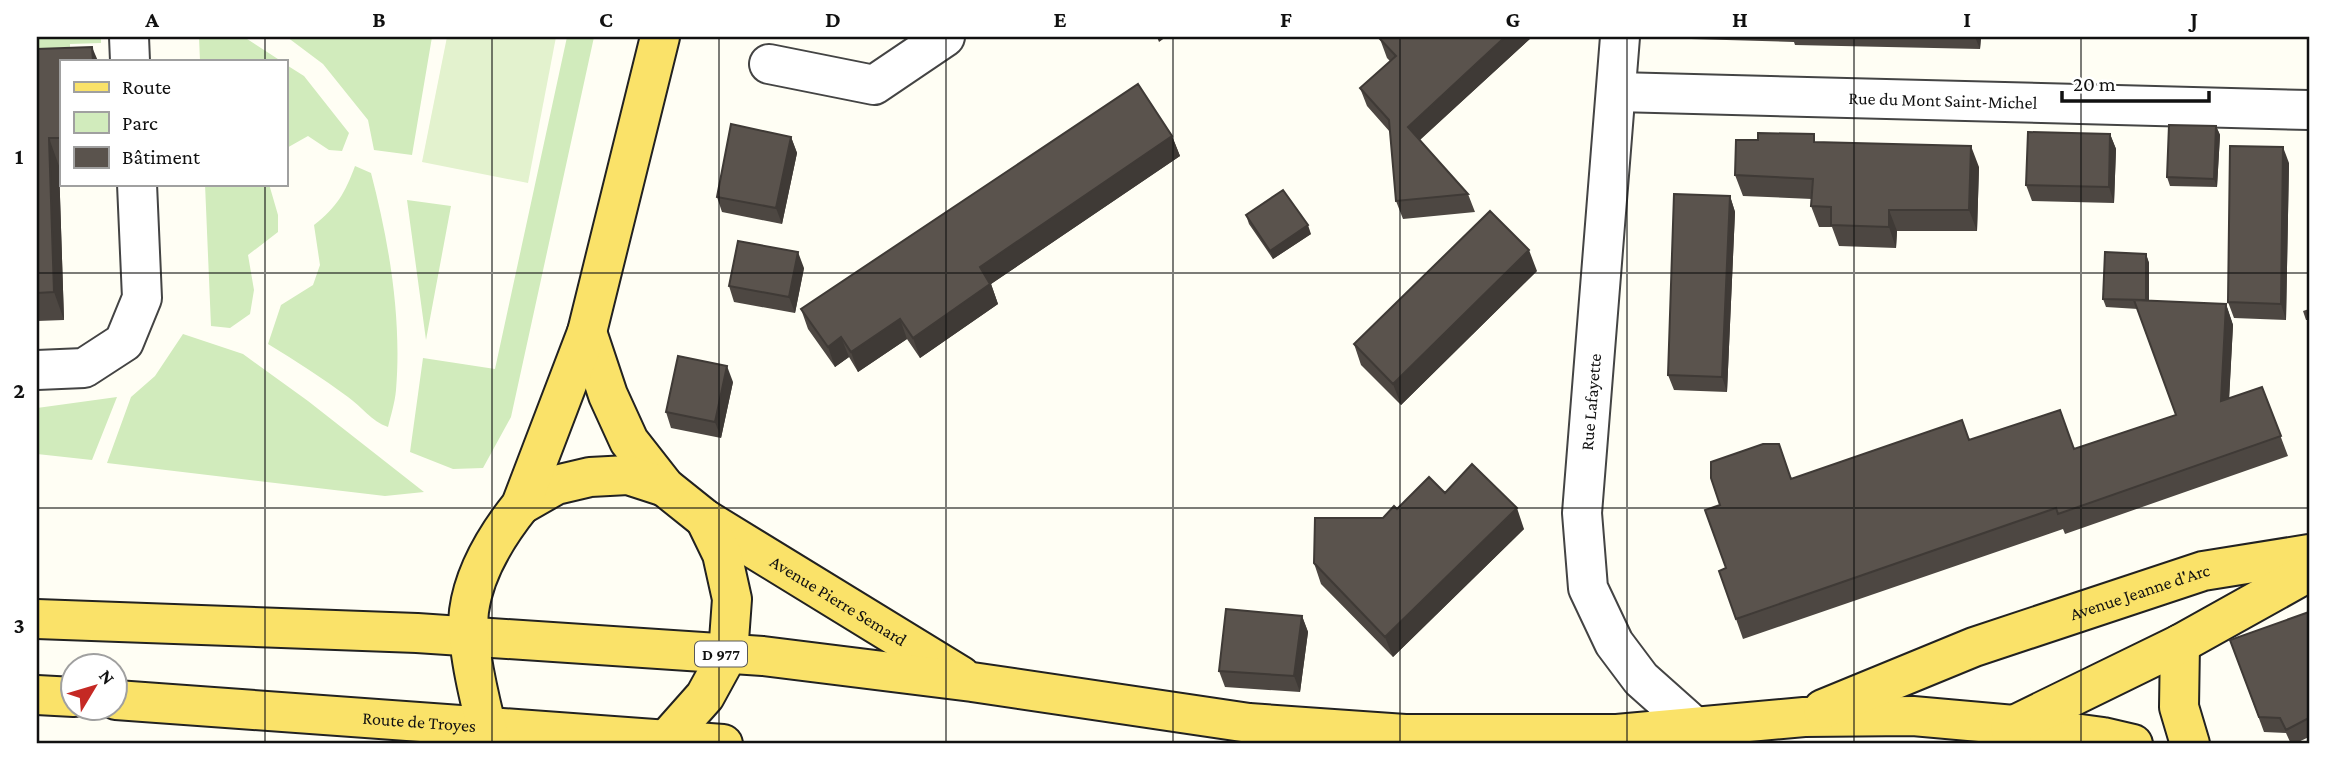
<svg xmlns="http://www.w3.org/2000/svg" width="2346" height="781" viewBox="0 0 2346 781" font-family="'Crimson Pro',serif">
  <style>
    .green { fill: #d1ebbc }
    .pitch { fill: #e3f2ce }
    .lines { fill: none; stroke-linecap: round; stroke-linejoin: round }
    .minor-casing { stroke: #444; stroke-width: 42 }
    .major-casing { stroke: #222; stroke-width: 42 }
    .minor { stroke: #fff; stroke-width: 38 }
    .major { stroke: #fae269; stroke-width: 38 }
    .wall { fill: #4d4742 }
    .shaded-wall { fill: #3f3a36 }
    .building { fill: #5a534d; stroke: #3f3a36; stroke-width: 2 }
    .grid { fill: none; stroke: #111; stroke-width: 2; stroke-opacity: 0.55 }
    .labels { text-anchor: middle; stroke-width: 7; stroke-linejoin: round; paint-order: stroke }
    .shield { fill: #fff; stroke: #585858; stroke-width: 2 }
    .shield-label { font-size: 16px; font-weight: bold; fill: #111 }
    .street-label { font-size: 18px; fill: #111; stroke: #fff }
    .neatline { fill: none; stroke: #111; stroke-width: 2.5 }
    .grid-label { font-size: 23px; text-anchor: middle; font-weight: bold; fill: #111 }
  </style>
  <rect width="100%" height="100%" fill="#fffef4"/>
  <path class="green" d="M 37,37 L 101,37 L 101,43 L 70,44 L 70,61 L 61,61 L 37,77 Z
    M 199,37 L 244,37 L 281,61 L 200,61 Z
    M 287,37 L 432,37 L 412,155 L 374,150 L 368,120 L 323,64 Z
    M 567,37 L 594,37 L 511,417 L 483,468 L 453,469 L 410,452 L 423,358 L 495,369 Z
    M 285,64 L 304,76 L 349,133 L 342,151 L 329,150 L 308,136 L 285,149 Z
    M 355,166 L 371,173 C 389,242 402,318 396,390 C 395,402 391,415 388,427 C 371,421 362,407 348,397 C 322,378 296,361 268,344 L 281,305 L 313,285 L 320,265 L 314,225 C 337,207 345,193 355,166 Z
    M 205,184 L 269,184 L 278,215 L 278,232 L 248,255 L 254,290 L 250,314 L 230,328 L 211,326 Z
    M 407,200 L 451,206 L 426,340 Z
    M 183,334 L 243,354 L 308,401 L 424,492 L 385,496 L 107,463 L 131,397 L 155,376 Z
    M 117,397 L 92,460 L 37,454 L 37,408 Z"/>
  <path class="pitch" d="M 447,37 L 556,37 L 528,183 L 422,162 Z"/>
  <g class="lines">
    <g class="minor-casing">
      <g id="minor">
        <path d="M 129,37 L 130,61"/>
        <path d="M 1620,37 L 1582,513 L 1588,588 L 1614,643 L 1641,679 L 1696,728"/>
        <path d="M 769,64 L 874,85 L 945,37"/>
        <path id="s1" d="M 1617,92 L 2309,110"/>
        <path d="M 37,370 L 84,368 L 124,342 L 142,298 L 137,184"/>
      </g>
    </g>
    <g class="major-casing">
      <g id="major">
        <path id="s2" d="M 587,332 L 608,395 L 629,441 L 665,487 L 705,519 L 961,676"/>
        <path d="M 521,505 L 556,485 L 590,477 L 628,475 L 665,487"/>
        <path d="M 37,619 L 417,633 L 763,656 L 972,682 L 1249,723 L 1405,734 L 1617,734 L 1804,717 L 1913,716 L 2014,725 L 2103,737 L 2133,744"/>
        <path d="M 2180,644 L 2179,707 L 2190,744"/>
        <path d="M 37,695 L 74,697"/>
        <path id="s3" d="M 116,700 L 723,744"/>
        <path id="s4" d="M 1823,709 L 1974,647 L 2203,571 L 2309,554"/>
        <path d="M 2010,727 L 2180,644 L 2309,572"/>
        <path d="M 666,740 L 705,696 L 728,654 L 732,599 L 722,554 L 705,519"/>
        <path d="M 491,744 C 482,710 465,645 469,611 C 474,573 497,535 521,505 L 587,332 L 660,37"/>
      </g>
    </g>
    <use href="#minor" class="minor"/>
    <use href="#major" class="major"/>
  </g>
  <path class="wall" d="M 1532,37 L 1420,140 L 1468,194 L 1475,212 L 1403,219 L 1396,201 L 1390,132 L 1367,106 L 1360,88 L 1390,61 L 1387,58 L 1380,39 Z
    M 1690,37 L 1981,37 L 1980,49 L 1795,45 L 1794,42 L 1691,39 Z
    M 37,49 L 61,61 L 61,166 L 59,166 L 64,320 L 37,321 Z
    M 2216,126 L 2220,135 L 2217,187 L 2170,186 L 2167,177 Z
    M 2110,134 L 2116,149 L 2114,203 L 2032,201 L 2026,185 Z
    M 1172,136 L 1180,156 L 991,284 L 998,304 L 920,358 L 907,339 L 858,372 L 849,357 L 835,367 L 808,329 L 801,309 Z
    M 791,137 L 797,153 L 782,224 L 722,212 L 717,197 Z
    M 1817,142 L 1979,167 L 1977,231 L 1897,231 L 1896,248 L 1839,246 L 1832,227 L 1819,227 L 1811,206 L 1812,199 L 1743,196 L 1735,175 Z
    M 2289,163 L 2286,320 L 2234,318 L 2228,302 Z
    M 1730,196 L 1735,212 L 1727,392 L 1674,390 L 1668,375 Z
    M 1246,215 L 1311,234 L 1273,259 L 1249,224 Z
    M 2146,254 L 2149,263 L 2149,301 L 2226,304 L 2233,325 L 2229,398 L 2262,387 L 2288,456 L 2065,534 L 2063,529 L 1743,639 L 1719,571 L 1726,568 L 1792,479 L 1970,440 L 2074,449 L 2176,415 L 2138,309 L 2106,307 L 2103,299 Z
    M 804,268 L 795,313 L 734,302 L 729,286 Z
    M 1537,271 L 1401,405 L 1361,365 L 1354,344 Z
    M 2309,309 L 2309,320 L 2306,320 L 2303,311 Z
    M 733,382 L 721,438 L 671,428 L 666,412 Z
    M 1445,493 L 1524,529 L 1393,657 L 1321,584 L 1314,563 L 1397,509 Z
    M 2309,612 L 2309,737 L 2294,744 L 2291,744 L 2286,733 L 2264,732 L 2230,640 Z
    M 1302,616 L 1308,632 L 1300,692 L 1225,687 L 1219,671 Z"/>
  <path class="shaded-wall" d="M 1157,37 L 1166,37 L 1159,42 Z
    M 1505,37 L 1532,37 L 1414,145 L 1408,127 Z
    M 1975,37 L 1981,37 L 1980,49 Z
    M 92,47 L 98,61 L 93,61 Z
    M 2216,126 L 2220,135 L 2217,187 L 2214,179 Z
    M 2110,134 L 2116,149 L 2114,203 L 2109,187 Z
    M 1172,136 L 1180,156 L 991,284 L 998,304 L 920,358 L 913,338 L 980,267 Z
    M 791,137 L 797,153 L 782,224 L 776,208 Z
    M 49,138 L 59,166 L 64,320 L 54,292 Z
    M 1971,146 L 1979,167 L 1977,231 L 1969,210 Z
    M 2283,147 L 2289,163 L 2286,320 L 2281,304 Z
    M 1730,196 L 1735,212 L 1727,392 L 1722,377 Z
    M 1889,210 L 1897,231 L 1896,248 L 1889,227 Z
    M 1308,225 L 1311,234 L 1273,259 L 1270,251 Z
    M 1529,250 L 1537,271 L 1401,405 L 1393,384 Z
    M 798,252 L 804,268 L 795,313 L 789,297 Z
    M 2146,254 L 2149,263 L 2149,309 L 2146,301 Z
    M 2226,304 L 2233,325 L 2228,421 L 2221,401 Z
    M 900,319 L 907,339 L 858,372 L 851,352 Z
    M 841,337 L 849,357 L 835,367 L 828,347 Z
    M 727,366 L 733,382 L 721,438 L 715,422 Z
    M 1517,508 L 1524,529 L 1393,657 L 1385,637 Z
    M 1302,616 L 1308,632 L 1300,692 L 1294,676 Z"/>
  <path class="building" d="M 1383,37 L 1505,37 L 1408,127 L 1468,194 L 1396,201 L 1389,120 L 1360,88 L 1396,56 L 1380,39 Z
    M 92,47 L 93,61 L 61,61 L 61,138 L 49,138 L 54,292 L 37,293 L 37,49 Z
    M 1138,84 L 1172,136 L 980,267 L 990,284 L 913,338 L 900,319 L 851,352 L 841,337 L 828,347 L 801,309 Z
    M 731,124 L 791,137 L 776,208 L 717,197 Z
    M 2169,125 L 2216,126 L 2214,179 L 2167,177 Z
    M 2028,132 L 2110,134 L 2109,187 L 2026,185 Z
    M 1758,133 L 1814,134 L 1814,142 L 1971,146 L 1969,210 L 1889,210 L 1889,227 L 1831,225 L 1831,207 L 1811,206 L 1813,179 L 1735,175 L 1736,140 L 1758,140 Z
    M 2230,146 L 2283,147 L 2281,304 L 2228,302 Z
    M 1283,190 L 1308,225 L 1270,251 L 1246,215 Z
    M 1674,194 L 1730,196 L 1722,377 L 1668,375 Z
    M 1490,211 L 1529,250 L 1393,384 L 1354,344 Z
    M 738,241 L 798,252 L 789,297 L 729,286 Z
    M 2105,252 L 2146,254 L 2146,300 L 2103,299 Z
    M 2134,300 L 2226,304 L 2221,401 L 2262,387 L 2281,436 L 2058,514 L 2056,508 L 1736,619 L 1719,571 L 1726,568 L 1705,510 L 1720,505 L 1711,478 L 1711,462 L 1763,444 L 1779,444 L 1791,479 L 1962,420 L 1969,440 L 2060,410 L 2074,449 L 2176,415 Z
    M 678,356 L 727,366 L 715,422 L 666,412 Z
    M 1472,464 L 1517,508 L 1385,637 L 1314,563 L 1315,518 L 1383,518 L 1394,506 L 1397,509 L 1429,477 L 1445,493 Z
    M 1226,609 L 1302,616 L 1294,676 L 1219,671 Z
    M 2309,612 L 2309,718 L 2286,730 L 2280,718 L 2259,717 L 2230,640 Z
    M 53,742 L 71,744 L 52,744 Z"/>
  <path class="grid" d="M 265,37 L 265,61M 492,37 L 492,744M 719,37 L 719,744M 946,37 L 946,744M 1173,37 L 1173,744M 1400,37 L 1400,744M 1627,37 L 1627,744M 1854,37 L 1854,744M 2081,37 L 2081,744M 265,184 L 265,744M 37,273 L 2309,273M 37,508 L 2309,508"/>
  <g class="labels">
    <rect class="shield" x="695" y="641.5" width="52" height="25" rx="5"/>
    <g class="shield-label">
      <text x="721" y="660">D 977</text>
    </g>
    <g class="street-label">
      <text dy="6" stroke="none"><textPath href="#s1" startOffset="326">Rue du Mont Saint-Michel</textPath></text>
      <text transform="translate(1591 402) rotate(-85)" y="6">Rue Lafayette</text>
      <text dy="6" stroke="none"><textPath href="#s4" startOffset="338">Avenue Jeanne d'Arc</textPath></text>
      <text dy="6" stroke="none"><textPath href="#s2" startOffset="383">Avenue Pierre Semard</textPath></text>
      <text dy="6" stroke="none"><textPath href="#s3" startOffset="304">Route de Troyes</textPath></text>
    </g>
  </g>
  <rect width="2346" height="781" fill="none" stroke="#ffffff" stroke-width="77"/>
  <rect x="60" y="60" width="228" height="126" fill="#ffffff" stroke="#a0a0a0" stroke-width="2"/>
  <rect x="74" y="82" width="35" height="10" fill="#fae269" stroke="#a0a0a0" stroke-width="2"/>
  <text x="122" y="94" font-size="21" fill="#111111">Route</text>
  <rect x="74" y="112" width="35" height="21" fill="#d1ebbc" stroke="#a0a0a0" stroke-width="2"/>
  <text x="122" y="130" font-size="21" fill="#111111">Parc</text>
  <rect x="74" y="147" width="35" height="21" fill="#5a534d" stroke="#a0a0a0" stroke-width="2"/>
  <text x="122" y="164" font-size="21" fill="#111111">Bâtiment</text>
  <g transform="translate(94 687) rotate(52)"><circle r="33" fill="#ffffff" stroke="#a0a0a0" stroke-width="2"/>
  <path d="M0-5L12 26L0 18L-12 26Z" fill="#c52924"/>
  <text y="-10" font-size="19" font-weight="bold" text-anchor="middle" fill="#111111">N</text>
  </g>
  <path d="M2062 91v10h147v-10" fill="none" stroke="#111111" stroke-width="3.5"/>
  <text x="2073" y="91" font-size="21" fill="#111111" stroke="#ffffff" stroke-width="5" paint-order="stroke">20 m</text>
  <rect x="38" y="38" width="2270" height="704" class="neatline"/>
  <g class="grid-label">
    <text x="152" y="27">A</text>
    <text x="379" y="27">B</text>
    <text x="606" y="27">C</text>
    <text x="833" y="27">D</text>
    <text x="1060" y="27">E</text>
    <text x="1286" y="27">F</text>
    <text x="1513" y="27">G</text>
    <text x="1740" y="27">H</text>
    <text x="1967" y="27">I</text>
    <text x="2194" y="27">J</text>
    <text x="19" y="164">1</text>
    <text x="19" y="398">2</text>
    <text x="19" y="633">3</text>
  </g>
</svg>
